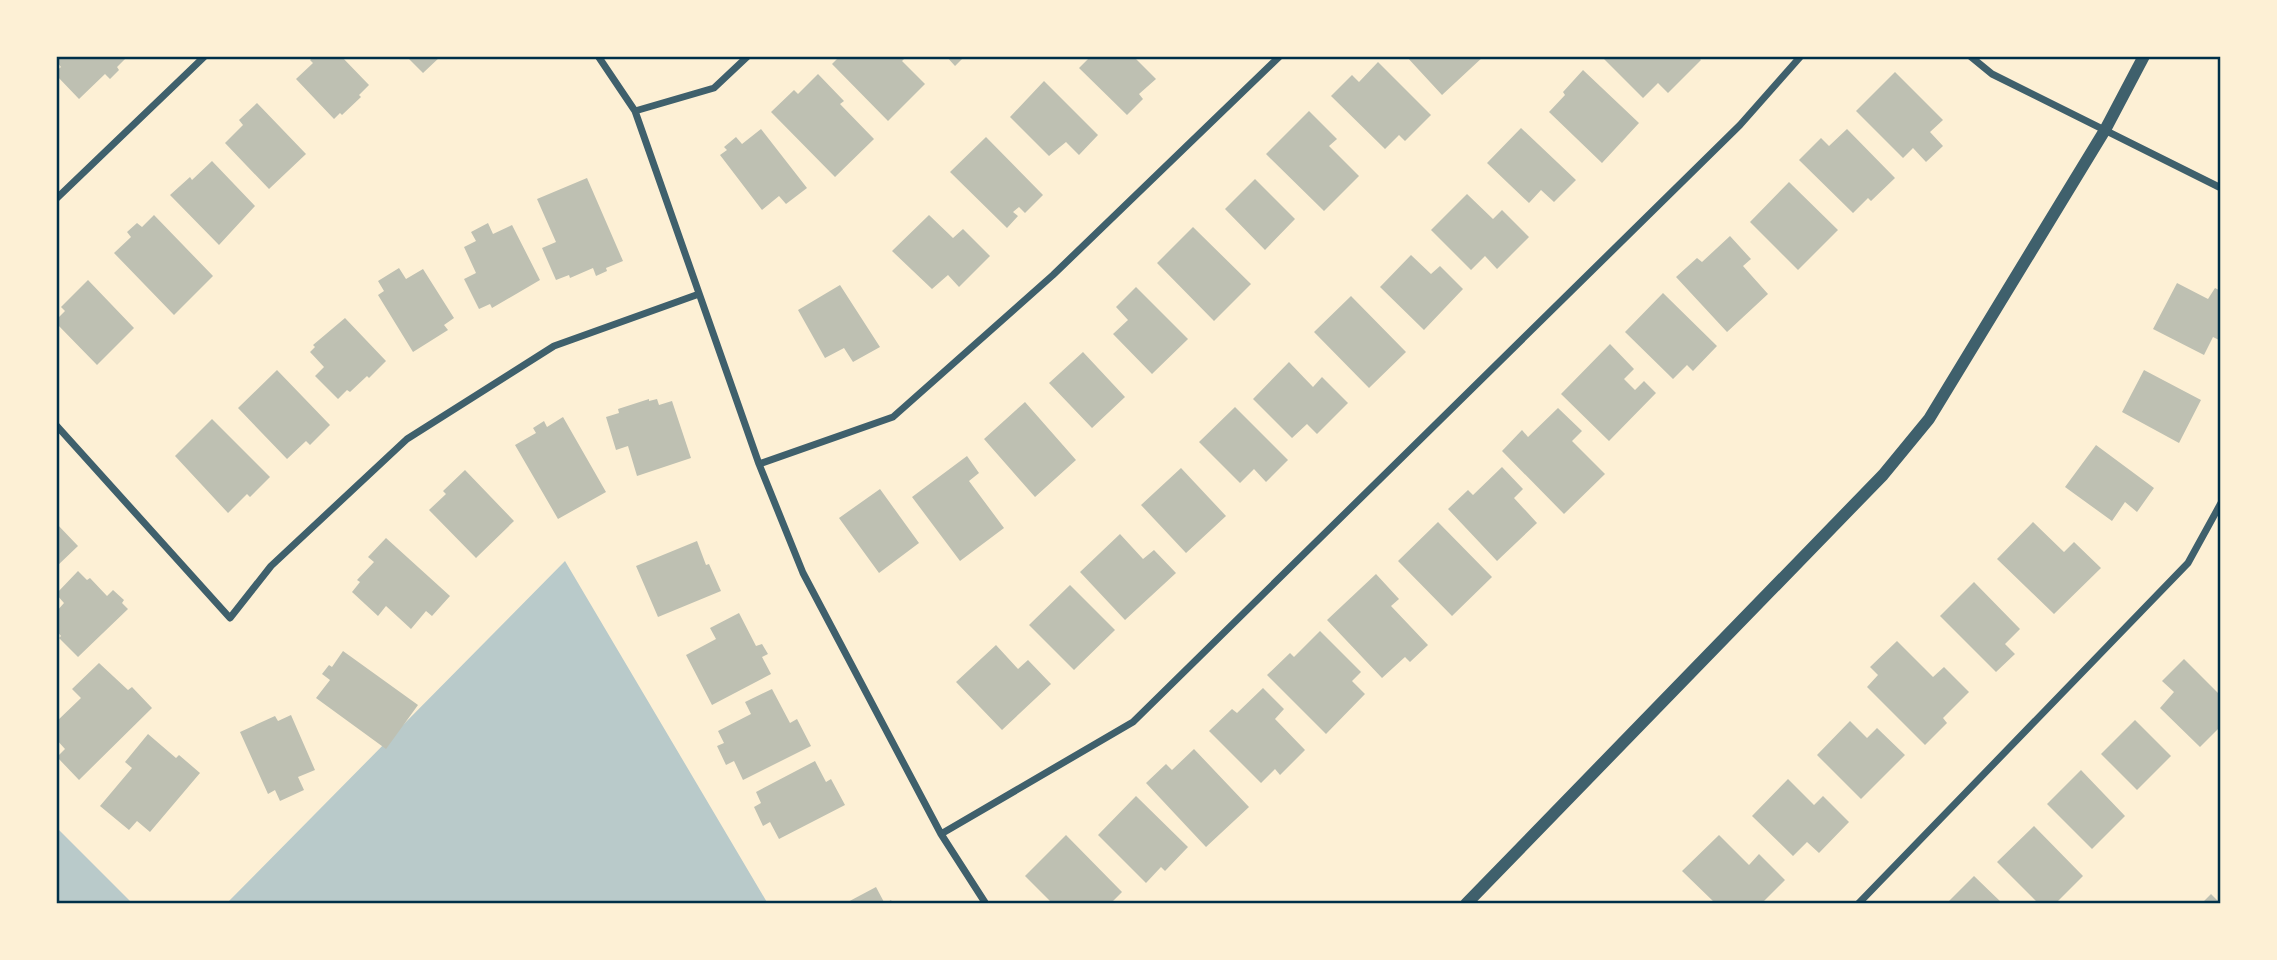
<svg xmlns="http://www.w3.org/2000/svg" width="2277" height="960" viewBox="0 0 2277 960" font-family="Bitter,serif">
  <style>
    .green { fill: #b9caca }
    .building { fill: #bec0b2 }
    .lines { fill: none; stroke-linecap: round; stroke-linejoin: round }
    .minor { stroke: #3f606c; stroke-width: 7 }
    .tertiary { stroke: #3f606c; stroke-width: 12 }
    .neatline { fill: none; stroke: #003049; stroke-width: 2.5 }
  </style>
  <rect width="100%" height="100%" fill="#fdf0d5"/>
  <path class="green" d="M 565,561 L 768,904 L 226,904 Z
    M 56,826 L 56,827 L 133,904 L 56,904 Z"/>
  <path class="building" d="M 56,56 L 125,56 L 127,57 L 117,67 L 119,70 L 110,79 L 105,74 L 79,99 L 56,75 L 56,71 L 61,67 L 56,61 Z
    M 315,56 L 341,56 L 369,85 L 359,95 L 361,97 L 342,115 L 340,113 L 334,119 L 296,79 L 313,63 L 310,60 Z
    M 406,56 L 441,56 L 423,73 Z
    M 840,56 L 907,56 L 902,61 L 925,84 L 888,121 L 832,64 Z
    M 946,56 L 965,56 L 955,66 Z
    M 1091,56 L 1133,56 L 1156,79 L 1139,94 L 1143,99 L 1127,115 L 1079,68 Z
    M 1406,56 L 1484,56 L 1442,95 Z
    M 1604,56 L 1697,56 L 1701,60 L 1668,93 L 1658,83 L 1643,98 L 1603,58 Z
    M 1378,62 L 1431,115 L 1405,141 L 1399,135 L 1385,149 L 1331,96 L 1352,75 L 1359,82 Z
    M 1583,70 L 1639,123 L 1602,163 L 1549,112 L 1565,95 L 1563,92 Z
    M 1895,72 L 1943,120 L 1930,132 L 1943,146 L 1926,162 L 1913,148 L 1903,158 L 1856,111 Z
    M 818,74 L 844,101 L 840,104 L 874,139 L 835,177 L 771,112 L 794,90 L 798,94 Z
    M 1044,81 L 1098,135 L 1079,155 L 1066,142 L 1049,156 L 1010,117 Z
    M 257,103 L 306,154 L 269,189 L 225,143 L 243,125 L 239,120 Z
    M 1309,111 L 1337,139 L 1329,146 L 1359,176 L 1324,211 L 1266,154 Z
    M 1521,128 L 1576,180 L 1554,202 L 1541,190 L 1529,203 L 1487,163 Z
    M 761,129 L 807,188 L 786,204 L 779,196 L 762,210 L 720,155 L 727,150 L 724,147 L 736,137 L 742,144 Z
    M 1847,129 L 1895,178 L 1871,201 L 1868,198 L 1853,213 L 1799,160 L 1821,138 L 1829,146 Z
    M 986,137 L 1043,195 L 1025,213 L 1019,207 L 1013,212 L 1018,216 L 1007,228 L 950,172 Z
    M 212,161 L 255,206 L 219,245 L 170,195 L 190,177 L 192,180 Z
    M 587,178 L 623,261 L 606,268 L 607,271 L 596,276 L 593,268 L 570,278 L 569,275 L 556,280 L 542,248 L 556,242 L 537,199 Z
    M 1255,179 L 1295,219 L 1265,250 L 1225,209 Z
    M 1789,182 L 1838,230 L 1798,270 L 1750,222 Z
    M 1467,194 L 1493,219 L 1502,210 L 1529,237 L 1497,269 L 1485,256 L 1471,270 L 1431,230 Z
    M 154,215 L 213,276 L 174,315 L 114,253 L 131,237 L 127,232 L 137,223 L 142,227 Z
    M 929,215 L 953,238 L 963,229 L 990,256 L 959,287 L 948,275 L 932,289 L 892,251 Z
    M 488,223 L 493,234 L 512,225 L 540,280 L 492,308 L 490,304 L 479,309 L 464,279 L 476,273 L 464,247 L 476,241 L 471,232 Z
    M 1193,227 L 1251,284 L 1214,321 L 1157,263 Z
    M 1730,236 L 1751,259 L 1743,266 L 1768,294 L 1727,332 L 1676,277 L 1697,258 L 1702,262 Z
    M 1411,255 L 1431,274 L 1440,266 L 1463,289 L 1424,330 L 1380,287 Z
    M 399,268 L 406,279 L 423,269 L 454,318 L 444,325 L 448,330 L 413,352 L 378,295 L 384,291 L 378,281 Z
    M 88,280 L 134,328 L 97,365 L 56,323 L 56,320 L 65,311 L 61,307 Z
    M 2177,283 L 2208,299 L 2215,288 L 2221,291 L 2221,341 L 2213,337 L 2204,355 L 2153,329 Z
    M 840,285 L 880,347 L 853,362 L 844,348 L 825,358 L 798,310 Z
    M 1136,287 L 1188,339 L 1152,374 L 1113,334 L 1128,320 L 1116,307 Z
    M 1663,293 L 1717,346 L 1693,371 L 1687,365 L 1673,379 L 1625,332 Z
    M 1351,296 L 1406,352 L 1369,388 L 1314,332 Z
    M 345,318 L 386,361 L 369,378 L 367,376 L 350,392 L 347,390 L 338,399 L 315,376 L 324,367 L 310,352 L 315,347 L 313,345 Z
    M 1610,344 L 1634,369 L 1624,379 L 1635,390 L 1644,381 L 1656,393 L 1609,441 L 1561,394 Z
    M 1083,352 L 1125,397 L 1092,428 L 1049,383 Z
    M 1289,362 L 1313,387 L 1322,377 L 1348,403 L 1317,434 L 1307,424 L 1292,438 L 1253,399 Z
    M 277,370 L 330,425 L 310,445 L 306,441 L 287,459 L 238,408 Z
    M 2144,370 L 2201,400 L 2179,443 L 2122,412 Z
    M 649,399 L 649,401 L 657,399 L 659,405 L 672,401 L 691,458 L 637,476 L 628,446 L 616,450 L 606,417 L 619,413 L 618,409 Z
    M 1025,402 L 1076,460 L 1035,497 L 984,439 Z
    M 1235,407 L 1288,460 L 1266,482 L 1254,469 L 1240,483 L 1199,442 Z
    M 1558,408 L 1582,431 L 1572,441 L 1605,474 L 1564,514 L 1502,451 L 1522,430 L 1528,437 Z
    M 563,417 L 606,492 L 558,519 L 515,445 L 536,433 L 533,428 L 544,421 L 547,427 Z
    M 212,419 L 270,477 L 250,497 L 247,494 L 228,513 L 175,456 Z
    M 2096,445 L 2154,488 L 2137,512 L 2125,502 L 2112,521 L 2065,487 Z
    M 967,456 L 979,473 L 969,481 L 1004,528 L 960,561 L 912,497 Z
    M 1502,467 L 1523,489 L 1514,498 L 1537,523 L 1497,561 L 1448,509 L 1468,490 L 1473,495 Z
    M 1181,468 L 1226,516 L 1186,553 L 1141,505 Z
    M 465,470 L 514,521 L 476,558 L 429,510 L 446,494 L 443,491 Z
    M 880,489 L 919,543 L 879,573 L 839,518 Z
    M 1438,522 L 1492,577 L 1452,616 L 1398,561 Z
    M 2033,522 L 2064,552 L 2074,542 L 2101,568 L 2054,614 L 1997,559 Z
    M 56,523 L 78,546 L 56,567 Z
    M 1120,534 L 1143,559 L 1154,550 L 1176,573 L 1125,620 L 1080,572 Z
    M 386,538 L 450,596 L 432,616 L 426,611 L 411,629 L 386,606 L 378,616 L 352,592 L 360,582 L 357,580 L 374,562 L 368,557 Z
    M 697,541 L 706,565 L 709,564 L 721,591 L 658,617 L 636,566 Z
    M 78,571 L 87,580 L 90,578 L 107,596 L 113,590 L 124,600 L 122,603 L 128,609 L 78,657 L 59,638 L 61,636 L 56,630 L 56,612 L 64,603 L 56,594 Z
    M 1376,574 L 1399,599 L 1391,606 L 1428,645 L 1410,662 L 1405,657 L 1382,678 L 1327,620 Z
    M 1974,582 L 2020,629 L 2005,644 L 2015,654 L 1996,672 L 1940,616 Z
    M 1070,585 L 1115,630 L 1074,670 L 1029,625 Z
    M 739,613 L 756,646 L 762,644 L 768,654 L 762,657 L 771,674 L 712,705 L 686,655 L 716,639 L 710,628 Z
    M 1320,631 L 1361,672 L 1352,681 L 1365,694 L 1326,734 L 1267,675 L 1290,653 L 1294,657 Z
    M 1897,641 L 1933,677 L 1944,667 L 1969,692 L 1943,718 L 1947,723 L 1925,745 L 1867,687 L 1878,675 L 1870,667 Z
    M 996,645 L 1018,669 L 1028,660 L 1051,684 L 1002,730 L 956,682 Z
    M 343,651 L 418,705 L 386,749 L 316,698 L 330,680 L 322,674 L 329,665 L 332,667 Z
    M 2184,659 L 2221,696 L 2221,726 L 2200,747 L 2160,708 L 2174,692 L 2162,681 Z
    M 99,663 L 128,690 L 132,687 L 152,708 L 79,780 L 57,757 L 65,749 L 56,739 L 56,722 L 81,698 L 72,689 Z
    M 1263,688 L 1284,709 L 1275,719 L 1305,750 L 1280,775 L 1275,769 L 1261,783 L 1209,731 L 1232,709 L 1237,713 Z
    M 772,689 L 790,723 L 797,719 L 811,746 L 743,780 L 734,761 L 726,765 L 717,746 L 724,743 L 718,731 L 751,714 L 745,702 Z
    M 291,715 L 315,770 L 298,777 L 304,790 L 280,801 L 275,790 L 268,794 L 240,732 L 275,716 L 278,721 Z
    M 2135,720 L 2171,756 L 2137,790 L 2101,754 Z
    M 1850,721 L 1867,738 L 1877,728 L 1905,755 L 1861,799 L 1817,755 Z
    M 148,734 L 176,758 L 179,755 L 200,773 L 150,832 L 137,821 L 129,830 L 100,806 L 132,768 L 125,762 Z
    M 1194,749 L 1249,807 L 1206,847 L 1146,783 L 1166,764 L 1172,770 Z
    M 815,761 L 826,782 L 831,779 L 845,805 L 779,839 L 770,822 L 763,826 L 754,807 L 761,803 L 756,792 Z
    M 2081,770 L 2125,816 L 2092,849 L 2047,804 Z
    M 1788,779 L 1814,805 L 1823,796 L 1849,822 L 1819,853 L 1807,842 L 1793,856 L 1752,816 Z
    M 1136,796 L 1188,847 L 1165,871 L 1161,867 L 1146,883 L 1098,835 Z
    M 2034,826 L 2083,876 L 2055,904 L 2039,904 L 1997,862 Z
    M 1066,835 L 1122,892 L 1110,904 L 1053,904 L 1025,876 Z
    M 1719,835 L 1749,865 L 1759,854 L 1785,880 L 1761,904 L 1716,904 L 1682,871 Z
    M 1974,876 L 2003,904 L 1946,904 Z
    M 876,887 L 885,904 L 891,900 L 893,904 L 844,904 Z
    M 2211,894 L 2221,904 L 2201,904 Z"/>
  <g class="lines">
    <path class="minor" d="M 598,56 L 635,111 L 759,464 L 803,573 L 941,834 L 986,904
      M 1970,56 L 1992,74 L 2221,188
      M 635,111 L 714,88 L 748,56
      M 56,199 L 205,56
      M 56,425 L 230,618 L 271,566 L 407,439 L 554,346 L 699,294
      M 759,464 L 893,417 L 1053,275 L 1280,56
      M 941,834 L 1133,722 L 1740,125 L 1801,56
      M 1858,904 L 2188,563 L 2221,503"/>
    <path class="tertiary" d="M 1466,904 L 1883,475 L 1929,419 L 2105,130 L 2144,56"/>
  </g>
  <rect width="2277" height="960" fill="none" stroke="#fdf0d5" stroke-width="116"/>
  <rect x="58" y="58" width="2161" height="844" class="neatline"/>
</svg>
